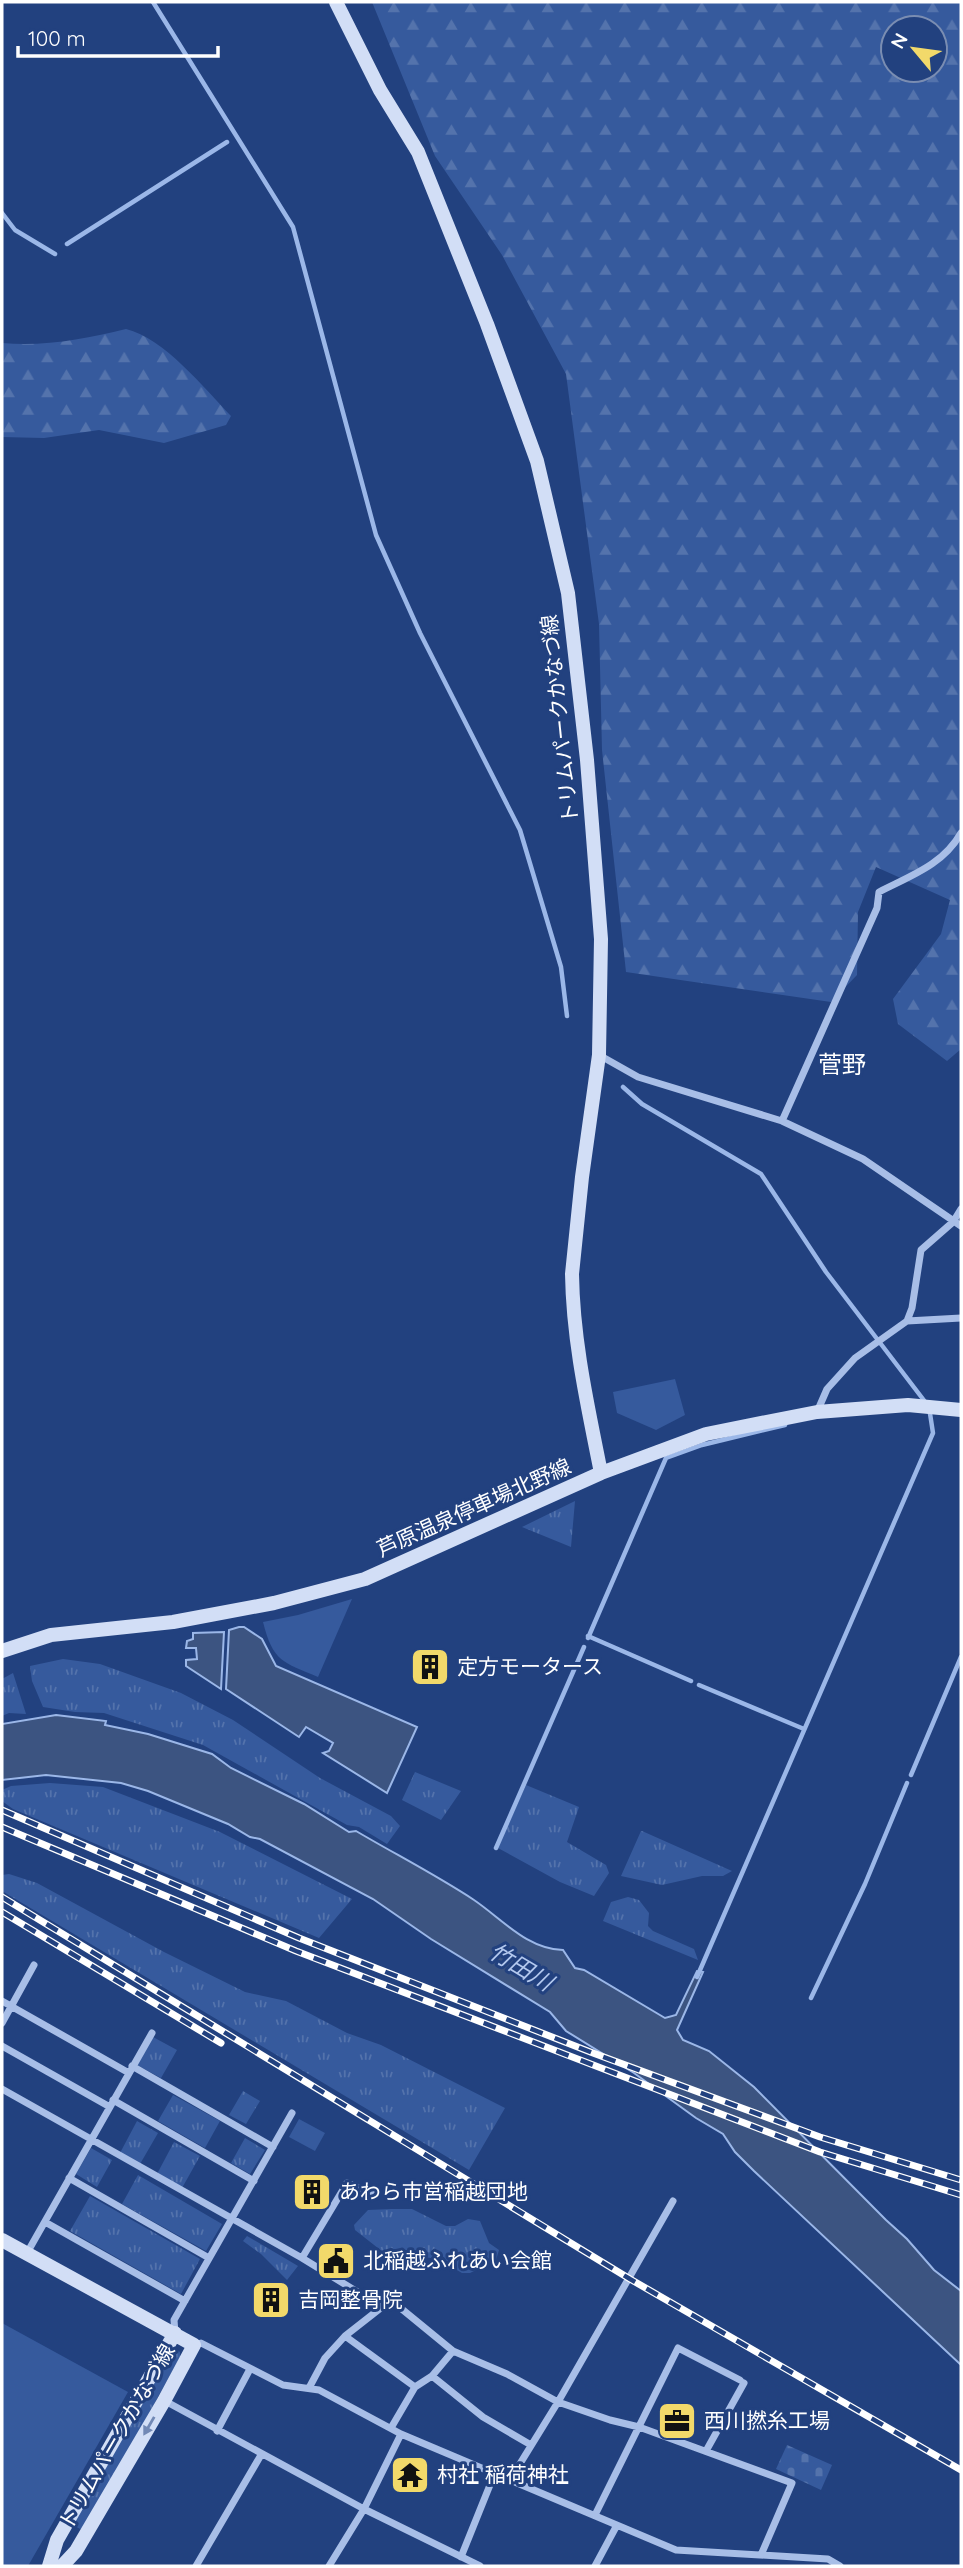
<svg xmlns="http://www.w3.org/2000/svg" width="963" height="2568" viewBox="0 0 963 2568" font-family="Quicksand,'Noto Sans JP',sans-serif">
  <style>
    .grass { fill: url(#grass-tufts) }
    .forest { fill: url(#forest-firs); fill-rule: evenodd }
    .cemetery { fill: url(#cemetery-stones) }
    .green { fill: #365a9d }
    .water { fill: #3c5481; stroke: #9bb7e8; stroke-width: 2 }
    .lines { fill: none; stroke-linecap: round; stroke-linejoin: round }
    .stream { stroke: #9bb7e8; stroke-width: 4.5 }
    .street { stroke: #a8bee7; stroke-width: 7 }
    .secondary { stroke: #d2def6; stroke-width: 14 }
    .rail-casing { stroke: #fff; stroke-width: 7 }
    .rail { stroke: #22417f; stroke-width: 4.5; stroke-dasharray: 13; stroke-linecap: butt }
    .oneway { fill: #7188b5 }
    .labels { text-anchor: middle; stroke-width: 6; stroke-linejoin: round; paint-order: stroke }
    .street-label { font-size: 21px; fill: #fff; stroke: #22417f }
    .poi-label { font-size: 21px; fill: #fff; stroke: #22417f; text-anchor: start }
    .water-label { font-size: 23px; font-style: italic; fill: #b3c8ee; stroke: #22417f }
    .quarter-label { font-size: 24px; fill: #fff; stroke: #22417f }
  </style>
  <defs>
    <pattern id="grass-tufts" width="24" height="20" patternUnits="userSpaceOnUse" patternTransform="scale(1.75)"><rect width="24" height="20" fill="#365a9d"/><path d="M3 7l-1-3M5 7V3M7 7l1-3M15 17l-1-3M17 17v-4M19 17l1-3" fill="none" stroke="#5473ac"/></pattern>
    <pattern id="forest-firs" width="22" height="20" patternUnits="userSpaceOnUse" patternTransform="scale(1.75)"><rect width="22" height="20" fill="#365a9d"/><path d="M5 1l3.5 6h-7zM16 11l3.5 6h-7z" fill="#5473ac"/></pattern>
    <pattern id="cemetery-stones" width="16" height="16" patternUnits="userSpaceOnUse" patternTransform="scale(1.75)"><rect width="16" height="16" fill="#365a9d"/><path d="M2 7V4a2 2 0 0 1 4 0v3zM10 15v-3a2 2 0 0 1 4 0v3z" fill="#5473ac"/></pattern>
  </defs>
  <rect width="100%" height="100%" fill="#22417f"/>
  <path class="grass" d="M 575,1501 L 571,1547 L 522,1527 Z
    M 63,1659 L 100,1664 L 181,1693 L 233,1720 L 320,1778 L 391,1816 L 400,1826 L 387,1844 L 359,1827 L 347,1825 L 203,1745 L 104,1713 L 75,1712 L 43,1707 L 32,1681 L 30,1666 Z
    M 13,1673 L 26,1714 L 9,1713 L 2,1716 L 2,1679 Z
    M 415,1772 L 461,1791 L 441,1820 L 402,1800 Z
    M 50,1783 L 103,1787 L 220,1832 L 352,1899 L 319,1938 L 13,1809 L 2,1801 L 2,1790 L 11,1786 Z
    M 526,1785 L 579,1807 L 567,1842 L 606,1865 L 609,1873 L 594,1896 L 560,1882 L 498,1848 Z
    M 641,1831 L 642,1831 L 732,1871 L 723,1876 L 702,1876 L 662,1885 L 621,1876 Z
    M 9,1874 L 37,1883 L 164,1952 L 245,1992 L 286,2001 L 347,2033 L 381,2045 L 505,2108 L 469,2170 L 2,1891 L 2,1875 Z
    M 628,1897 L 639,1900 L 649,1913 L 648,1926 L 653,1931 L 694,1949 L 698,1960 L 603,1921 L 611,1902 Z
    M 153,2037 L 177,2050 L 161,2078 L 137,2065 Z
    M 243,2091 L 260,2101 L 246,2124 L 229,2115 Z
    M 173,2095 L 220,2121 L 205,2148 L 158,2121 Z
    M 137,2121 L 158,2133 L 140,2164 L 120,2153 Z
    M 245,2138 L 265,2150 L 250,2174 L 231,2163 Z
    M 174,2142 L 200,2156 L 182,2188 L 157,2174 Z
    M 91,2148 L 112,2160 L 97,2187 L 76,2174 Z
    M 138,2175 L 222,2224 L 206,2251 L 122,2204 Z
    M 90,2196 L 200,2259 L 181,2294 L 70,2231 Z
    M 392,2209 L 412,2209 L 446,2226 L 455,2226 L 468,2219 L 480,2221 L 489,2243 L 499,2250 L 496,2260 L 470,2273 L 462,2273 L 438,2259 L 424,2257 L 411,2259 L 400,2270 C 388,2267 384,2265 383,2252 L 355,2230 L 354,2225 L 368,2210 Z
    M 247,2236 L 298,2266 L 287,2280 L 261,2254 L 243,2241 Z
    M 172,2346 L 180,2352 L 180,2357 L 84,2531 L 71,2524 Z"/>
  <path class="forest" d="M 372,2 L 961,2 L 961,1049 L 947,1061 L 898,1024 L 893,999 L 941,934 L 950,900 L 876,867 L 858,912 L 857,975 L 831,1002 L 626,972 L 602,750 L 599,624 L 566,374 L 502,255 L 435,156 ZM 893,28 L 935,28 L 935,70 L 893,70 Z
    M 126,329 C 164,338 204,388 231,416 L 226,425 L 164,443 L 99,430 L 44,438 L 2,437 L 2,343 C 43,347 86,339 126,329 Z"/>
  <path class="cemetery" d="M 787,2445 L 832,2465 L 821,2490 L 776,2469 Z"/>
  <path class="green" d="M 675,1379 L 685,1415 L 656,1430 L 617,1413 L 613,1392 Z
    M 352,1599 L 318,1677 C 283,1662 273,1662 263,1622 L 298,1615 Z
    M 299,2119 L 325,2133 L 315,2151 L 289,2137 Z
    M 2,2323 L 128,2392 L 28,2566 L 2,2566 Z"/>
  <path class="water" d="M 239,1627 L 244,1627 L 262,1639 L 276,1666 L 417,1727 L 387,1793 L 323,1753 L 329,1751 L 333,1743 L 306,1727 L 299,1737 L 226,1689 L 229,1630 Z
    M 224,1632 L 221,1689 L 186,1666 L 186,1660 L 197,1659 L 196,1648 L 186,1648 L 187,1641 L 193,1639 L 193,1633 Z
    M 56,1715 L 106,1721 L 105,1725 L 148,1734 L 212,1754 L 231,1768 L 304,1804 L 349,1832 L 356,1831 C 395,1854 436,1875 474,1900 C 502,1919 527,1949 563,1950 L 575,1968 L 584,1970 L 665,2018 L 676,2015 L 697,1971 L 703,1972 L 677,2030 L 683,2040 L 709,2051 L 754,2087 L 886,2220 L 907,2239 L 934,2270 L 961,2291 L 961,2365 L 754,2171 L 735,2152 L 723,2134 L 696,2118 L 634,2073 L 566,2031 L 550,2012 L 431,1939 L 373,1899 L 260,1839 L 250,1837 L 228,1824 L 148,1791 L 121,1783 L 46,1775 L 2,1780 L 2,1724 Z"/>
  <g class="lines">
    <path class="stream" d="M 153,2 L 293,227 L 376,535 L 420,633 L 520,830 L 561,967 L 567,1016
      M 2,213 L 15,230 L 55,254
      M 67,244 L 227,142
      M 623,1087 L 642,1104 L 761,1174 L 826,1272 L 929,1407 L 933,1433 L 697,1977
      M 588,1636 L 691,1681
      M 588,1638 L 666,1458 L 702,1445 L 785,1425
      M 699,1685 L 804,1729
      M 911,1775 L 961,1657
      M 496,1848 L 584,1647
      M 811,1998 L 865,1884 L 907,1783"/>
    <path class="street" d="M 599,1055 L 638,1077 L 782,1121 L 863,1159 L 961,1226
      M 782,1121 L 877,908 L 879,892 C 910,876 943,865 961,833
      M 907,1321 L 912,1308 L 921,1250 L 953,1222 L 961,1209
      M 817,1412 L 827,1389 L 855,1358 L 907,1321 L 961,1318
      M 2,2001 L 129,2073
      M 2,2023 L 34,1965
      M 2,2046 L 110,2107
      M 132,2066 L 273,2147
      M 2,2089 L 302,2258 L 382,2307 L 345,2336 L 325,2358 L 309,2388
      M 113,2100 L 254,2181
      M 69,2178 L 209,2258
      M 45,2222 L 185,2301
      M 27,2253 L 152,2033
      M 302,2258 L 347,2183 L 376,2195
      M 382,2307 L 392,2301 L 453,2351
      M 175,2333 L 174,2320 L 292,2113
      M 345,2336 L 415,2387
      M 194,2345 L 201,2343 L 283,2385 L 319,2390 L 401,2434 L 676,2550 L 828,2559 L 840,2566
      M 432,2376 L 483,2417 L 531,2445
      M 165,2401 L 364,2509 L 480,2566
      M 391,2428 L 415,2387 L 432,2376 L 453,2351 L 507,2374 L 558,2402 L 673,2201
      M 217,2431 L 250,2369
      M 706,2451 L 744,2383
      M 510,2480 L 558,2402 L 610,2420 L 639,2427 L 792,2483 L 761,2555
      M 595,2515 L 678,2348 L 740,2380
      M 461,2557 L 494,2475
      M 196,2566 L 261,2455
      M 329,2566 L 364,2509 L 401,2434
      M 595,2566 L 617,2525"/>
    <path class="secondary" d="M 336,2 L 380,90 L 418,152 L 487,324 L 537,461 L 568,593 L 587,760 L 601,939 L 599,1055 L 582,1177 L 572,1274 C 573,1342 588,1407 601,1473
      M 2,1651 L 51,1635 L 173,1622 L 274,1603 L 365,1579 L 601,1473 L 706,1434 L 817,1412 L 908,1405 L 961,1410
      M 2,2240 L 194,2345 L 164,2401 L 76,2551 L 62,2566
      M 49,2566 L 57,2540 L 175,2333"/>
    <g class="rail-casing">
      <path id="rail" d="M 2,1810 L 299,1938 L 593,2053 L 820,2137 L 961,2180
        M 2,1827 L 296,1951 L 820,2152 L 961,2195
        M 2,1897 L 630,2279 L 961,2470
        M 2,1912 L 221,2043"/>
    </g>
    <use href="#rail" class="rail"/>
  </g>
  <defs><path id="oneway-solid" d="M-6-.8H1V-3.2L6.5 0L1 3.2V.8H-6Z" transform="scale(1.75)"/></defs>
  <use class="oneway" href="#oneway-solid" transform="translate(149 2426) rotate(120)"/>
  <defs>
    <g id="building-square" transform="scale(2.0125)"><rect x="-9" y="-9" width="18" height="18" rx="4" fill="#f2d96a" stroke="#22417f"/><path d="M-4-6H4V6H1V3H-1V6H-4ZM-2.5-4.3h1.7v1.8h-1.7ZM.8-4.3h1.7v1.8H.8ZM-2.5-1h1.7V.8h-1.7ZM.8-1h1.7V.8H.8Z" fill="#111"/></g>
    <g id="civic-square" transform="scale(2.0125)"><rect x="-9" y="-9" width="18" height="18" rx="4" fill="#f2d96a" stroke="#22417f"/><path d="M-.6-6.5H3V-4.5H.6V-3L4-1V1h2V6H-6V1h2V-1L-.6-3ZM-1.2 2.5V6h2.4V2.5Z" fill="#111"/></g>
    <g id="office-square" transform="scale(2.0125)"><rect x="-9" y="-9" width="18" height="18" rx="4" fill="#f2d96a" stroke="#22417f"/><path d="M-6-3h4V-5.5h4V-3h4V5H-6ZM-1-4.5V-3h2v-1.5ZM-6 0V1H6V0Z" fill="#111"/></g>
    <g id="temple-square" transform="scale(2.0125)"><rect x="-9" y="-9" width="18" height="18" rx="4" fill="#f2d96a" stroke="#22417f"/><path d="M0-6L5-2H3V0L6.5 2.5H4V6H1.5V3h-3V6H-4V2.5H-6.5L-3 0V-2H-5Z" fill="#111"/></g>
  </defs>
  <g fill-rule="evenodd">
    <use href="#building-square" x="430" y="1667"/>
    <use href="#building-square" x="312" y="2192"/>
    <use href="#civic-square" x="336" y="2261"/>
    <use href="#building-square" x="271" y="2300"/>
    <use href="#office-square" x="677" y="2421"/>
    <use href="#temple-square" x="410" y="2475"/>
  </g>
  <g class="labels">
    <g class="street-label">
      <text transform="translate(560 719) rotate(-96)" y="7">トリムパークかなづ線</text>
      <text transform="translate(474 1508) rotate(-24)" y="7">芦原温泉停車場北野線</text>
      <text transform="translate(117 2437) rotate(-60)" y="7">トリムパークかなづ線</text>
    </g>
    <g class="poi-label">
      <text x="457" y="1674">定方モータース</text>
      <text x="339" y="2199">あわら市営稲越団地</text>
      <text x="363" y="2268">北稲越ふれあい会館</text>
      <text x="298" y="2307">吉岡整骨院</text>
      <text x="704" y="2428">西川撚糸工場</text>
      <text x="437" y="2482">村社 稲荷神社</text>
    </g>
    <g class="water-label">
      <text transform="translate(521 1967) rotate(31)" y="8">竹田川</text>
    </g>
    <g class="quarter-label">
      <text x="842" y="1073">菅野</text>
    </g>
  </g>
  <rect width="963" height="2568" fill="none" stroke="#ffffff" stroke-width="7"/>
  <g transform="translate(914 49) rotate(299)"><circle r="33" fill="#22417f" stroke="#7a8db2" stroke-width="2"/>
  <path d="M0-5L12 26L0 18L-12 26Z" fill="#f2d96a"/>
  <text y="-10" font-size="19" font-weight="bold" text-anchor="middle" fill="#ffffff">N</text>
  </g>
  <path d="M18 46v10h200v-10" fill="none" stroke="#ffffff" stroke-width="3.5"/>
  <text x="28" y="46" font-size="21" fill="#ffffff" stroke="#22417f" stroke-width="5" paint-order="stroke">100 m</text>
</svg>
